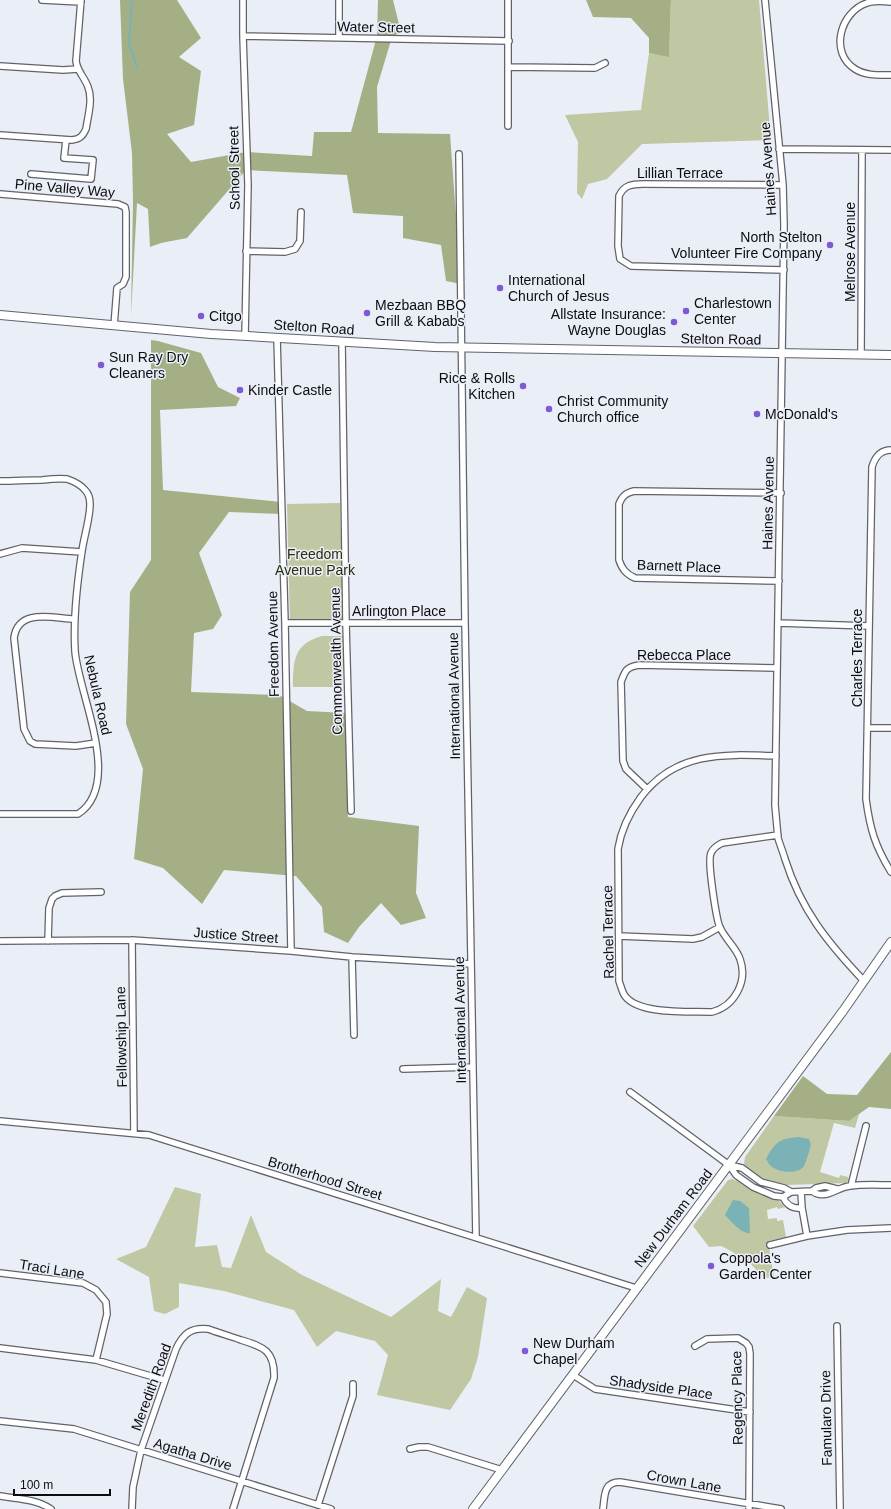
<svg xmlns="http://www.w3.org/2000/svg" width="891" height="1509" viewBox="0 0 891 1509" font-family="Helvetica,sans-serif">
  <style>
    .green { fill: #bfc8a2 }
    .forest { fill: #a5af85 }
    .water { fill: #7ab2b5 }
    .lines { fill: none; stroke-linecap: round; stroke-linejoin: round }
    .stream { stroke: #7ab2b5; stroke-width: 2 }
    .street-casing { stroke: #5f636a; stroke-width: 8 }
    .secondary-casing { stroke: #5f636a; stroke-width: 10 }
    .street { stroke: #fff; stroke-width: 5.5 }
    .secondary { stroke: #fff; stroke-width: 8 }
    .poi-dot { fill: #7c5ad5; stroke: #eaeef6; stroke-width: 1.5 }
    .labels { text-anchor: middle; stroke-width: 3; stroke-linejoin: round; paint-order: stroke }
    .street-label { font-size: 14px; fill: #0b0d0f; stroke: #eaeef6 }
    .poi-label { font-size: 14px; fill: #0b0d0f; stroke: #eaeef6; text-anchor: start }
    .park-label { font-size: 14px; fill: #272e0b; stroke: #eaeef6 }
  </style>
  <rect width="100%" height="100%" fill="#eaeef6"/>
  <path class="green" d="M 671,0 L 759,0 L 771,140 L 642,144 L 607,179 L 588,184 L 582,199 L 577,193 L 578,142 L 565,115 L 641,110 L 649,53 L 669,56 Z
    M 340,503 L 343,619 L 290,621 L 287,504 Z
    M 322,636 L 343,636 L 342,687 L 293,687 C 293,660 294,644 322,636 Z
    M 859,1114 L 855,1128 L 834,1123 L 820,1172 L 839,1178 L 840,1175 L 848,1177 L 849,1180 L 846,1183 L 786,1185 C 770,1183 754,1177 744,1164 L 745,1157 L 774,1116 L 849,1121 Z
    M 732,1179 L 739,1181 L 759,1193 L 776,1198 L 785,1207 L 778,1209 L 777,1207 L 767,1210 L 768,1219 L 777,1218 L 777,1221 L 783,1220 L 786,1237 L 768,1241 L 774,1277 L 764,1278 L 749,1262 L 729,1250 L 721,1246 L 709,1247 L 693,1226 L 725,1184 L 728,1180 Z
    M 175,1187 L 201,1194 L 195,1247 L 217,1245 L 222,1267 L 231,1268 L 251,1215 L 266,1252 L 302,1275 L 391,1317 L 441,1279 L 438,1311 L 451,1317 L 467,1287 L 487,1298 L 478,1357 L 471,1379 L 450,1410 L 377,1395 L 388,1355 L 375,1341 L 336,1331 L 317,1347 L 294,1310 L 224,1291 L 179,1283 L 179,1307 L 165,1314 L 154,1311 L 149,1277 L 116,1259 L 146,1247 Z"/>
  <path class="forest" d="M 120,0 L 177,0 L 201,38 L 179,57 L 201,71 L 194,125 L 167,134 L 191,162 L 246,152 L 312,156 L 314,132 L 351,132 L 377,36 L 378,0 L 393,0 L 401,32 L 392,37 L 377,87 L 378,133 L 450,134 L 461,284 L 446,281 L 441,245 L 403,238 L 403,216 L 353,213 L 347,175 L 246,170 L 187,238 L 161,243 L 150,247 L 148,209 L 137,203 L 131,316 L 133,201 L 132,153 L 123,79 Z
    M 586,0 L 671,0 L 669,57 L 649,53 L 649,38 L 631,18 L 593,17 Z
    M 151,340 L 158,341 L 201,353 L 218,387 L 240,398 L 236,406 L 160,410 L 163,490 L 281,502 L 281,514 L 229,512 L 199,553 L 222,615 L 213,629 L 194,633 L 191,692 L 279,695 L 307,711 L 346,713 L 348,817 L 419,826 L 416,893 L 426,918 L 401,925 L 381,903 L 359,927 L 348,943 L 324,932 L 322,907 L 296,876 L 224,870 L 202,904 L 163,868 L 134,859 L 143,769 L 126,724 L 130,592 L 151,560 Z
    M 891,1052 L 891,1109 L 869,1107 L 849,1121 L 774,1116 L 803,1076 L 827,1094 L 857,1095 Z"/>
  <path class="water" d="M 799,1137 L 809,1139 L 811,1145 C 809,1151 807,1160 804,1166 C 798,1175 779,1172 772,1167 C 769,1165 768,1162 766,1159 C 776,1141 779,1139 799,1137 Z
    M 733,1200 L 740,1201 L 749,1208 L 750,1233 C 741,1234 731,1221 725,1215 Z"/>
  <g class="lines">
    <path class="stream" d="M 132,0 L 129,44 L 137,67"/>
    <g class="street-casing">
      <path id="street" d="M 42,0 L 81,2
        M 243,0 L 243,36 L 248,185 L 245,336
        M 339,0 L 339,38
        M 765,0 L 783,185 L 784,225 L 775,805 C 776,816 777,827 778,838 C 780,845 783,852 785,859 C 801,910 828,943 864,981
        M 891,2 C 883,1 874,0 867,3 C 840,12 829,53 855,69 C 866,76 879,75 891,75
        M 243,36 L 509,41
        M 0,66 L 63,70 L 78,69
        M 509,67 L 595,68 L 605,63
        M 508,126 L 508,0
        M 0,135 L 72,140 C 80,139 83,136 86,129 C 88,116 93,99 88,87 C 85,78 77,71 76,61 L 81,0
        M 779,149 L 891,150
        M 459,154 L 465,623 L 476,1237
        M 31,174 L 91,179 L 93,160 L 64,158 L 66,140
        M 783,185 L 643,184 C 632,184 624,185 619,196 L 618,246 L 620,259 L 631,266 L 784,270
        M 0,194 L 118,204 L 125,207 L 126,212 L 126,277 L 123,284 L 117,288 L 114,326
        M 246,251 L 285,252 L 295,249 L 300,241 L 301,212
        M 277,338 L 285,623 L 291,951
        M 342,342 L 346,623 L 351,811
        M 861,354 L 862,150
        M 891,450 C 880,450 875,457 872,467 L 866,799 C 870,829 875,846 891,872
        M 0,481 C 14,481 28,480 42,480 C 50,479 59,478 67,479 C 73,481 80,484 85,490 C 88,493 90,499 90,504 C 90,519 84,536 82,551 C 77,584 73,618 75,651 C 78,693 124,784 78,814 L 0,814
        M 0,554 L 22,548 L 82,552
        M 779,581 L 635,578 C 626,574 622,569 619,560 L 619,504 C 622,496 626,493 634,491 L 781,493
        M 74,619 C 52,618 18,608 14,638 L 24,729 L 30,741 L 35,744 L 76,746 L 96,743
        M 285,623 L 465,623
        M 778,623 L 869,626
        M 868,728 L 891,728
        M 776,756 C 724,754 676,751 641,797 C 630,812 621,830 618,849 L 619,981 C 621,986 622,992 625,996 C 639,1015 690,1011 712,1012 C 735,1006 748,981 740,959 C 736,947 723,937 719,925 C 716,915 707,861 711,853 C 713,848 718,845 722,843 L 778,835
        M 647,789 L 626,769 L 623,761 L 621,682 C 625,671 626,667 639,665 L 777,668
        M 619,936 L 693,939 L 702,937 L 720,927
        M 132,940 L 134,1133
        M 0,941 L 132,940 L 291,951 L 352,957 L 471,964
        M 48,941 L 49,908 L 52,899 L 55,896 L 62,893 L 101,892
        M 352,957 L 354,1035
        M 403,1069 L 472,1067
        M 630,1092 L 729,1165 L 742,1168 L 761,1182 L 784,1188 L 791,1192
        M 0,1121 L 149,1135 L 636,1288
        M 729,1165 L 736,1175 L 753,1187 L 774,1196 L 783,1197 L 791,1192 L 812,1191 L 816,1188 L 825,1186 L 837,1189
        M 851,1186 L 866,1126
        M 812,1191 C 817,1195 821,1195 827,1194 C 835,1192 841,1187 850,1186 C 863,1184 878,1185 891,1185
        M 801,1192 L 802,1208 L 807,1236
        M 783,1197 C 787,1206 793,1209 802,1208
        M 770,1245 L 807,1236 L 847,1230 L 891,1228
        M 0,1273 L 83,1283 L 96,1290 L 106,1302 L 107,1314 L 96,1360
        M 837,1326 L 840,1509
        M 695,1346 L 707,1339 L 738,1338 L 746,1343 L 749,1347 L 750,1354 L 749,1509
        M 0,1348 L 96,1360 L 164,1380
        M 573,1375 L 595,1389 L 750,1412
        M 0,1421 L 74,1429 L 331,1509
        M 410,1449 L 419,1447 L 428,1447 L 502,1470
        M 0,1496 C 18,1499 36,1499 51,1509
        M 318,1505 L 353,1396 L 353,1384
        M 132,1509 L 133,1487 L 141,1450 L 176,1349 C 183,1334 191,1327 208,1329 C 219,1333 230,1336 241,1340 C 264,1347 275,1351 274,1378 L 233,1509
        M 603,1509 C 605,1496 603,1482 620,1482 L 781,1509"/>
    </g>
    <g class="secondary-casing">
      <path id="secondary" d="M 0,315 L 211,334 L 435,347 L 891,355
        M 473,1509 L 843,1011 L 891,942"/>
    </g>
    <use href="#street" class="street"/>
    <use href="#secondary" class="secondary"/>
  </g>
  <g class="poi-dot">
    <circle cx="830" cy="245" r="4"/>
    <circle cx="500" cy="288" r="4"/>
    <circle cx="686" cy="311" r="4"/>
    <circle cx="367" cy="313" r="4"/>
    <circle cx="201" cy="316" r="4"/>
    <circle cx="674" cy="322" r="4"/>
    <circle cx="101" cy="365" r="4"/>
    <circle cx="523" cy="386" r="4"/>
    <circle cx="240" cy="390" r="4"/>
    <circle cx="549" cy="409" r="4"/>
    <circle cx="757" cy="414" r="4"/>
    <circle cx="711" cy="1266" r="4"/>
    <circle cx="525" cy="1351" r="4"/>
  </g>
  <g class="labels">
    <g class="street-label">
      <text transform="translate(376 27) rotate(1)" y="5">Water Street</text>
      <text transform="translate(234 168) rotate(-91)" y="5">School Street</text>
      <text transform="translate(768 169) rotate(-94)" y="5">Haines Avenue</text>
      <text x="680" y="178">Lillian Terrace</text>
      <text transform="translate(65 188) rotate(5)" y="5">Pine Valley Way</text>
      <text transform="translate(850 252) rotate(-90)" y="5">Melrose Avenue</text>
      <text transform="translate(314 327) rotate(4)" y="5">Stelton Road</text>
      <text transform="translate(721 339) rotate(1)" y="5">Stelton Road</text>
      <text transform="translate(768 503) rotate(-89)" y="5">Haines Avenue</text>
      <text transform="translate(679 566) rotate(2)" y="5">Barnett Place</text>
      <text x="399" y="616">Arlington Place</text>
      <text transform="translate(273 644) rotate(-91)" y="5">Freedom Avenue</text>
      <text x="684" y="660">Rebecca Place</text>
      <text transform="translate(857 658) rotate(-90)" y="5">Charles Terrace</text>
      <text transform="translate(336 661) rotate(-91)" y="5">Commonwealth Avenue</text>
      <text transform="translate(98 695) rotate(77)" y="5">Nebula Road</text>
      <text transform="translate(454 696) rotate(-91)" y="5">International Avenue</text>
      <text transform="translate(608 932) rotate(-91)" y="5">Rachel Terrace</text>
      <text transform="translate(236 935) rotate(4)" y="5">Justice Street</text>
      <text transform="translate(460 1020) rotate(-91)" y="5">International Avenue</text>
      <text transform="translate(121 1037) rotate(-91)" y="5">Fellowship Lane</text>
      <text transform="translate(325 1178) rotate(17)" y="5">Brotherhood Street</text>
      <text transform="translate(673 1218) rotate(-53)" y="5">New Durham Road</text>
      <text transform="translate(52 1269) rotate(9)" y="5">Traci Lane</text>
      <text transform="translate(151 1387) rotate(-70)" y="5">Meredith Road</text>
      <text transform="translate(661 1387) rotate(8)" y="5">Shadyside Place</text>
      <text transform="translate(737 1398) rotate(-91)" y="5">Regency Place</text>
      <text transform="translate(826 1418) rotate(-91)" y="5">Famularo Drive</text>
      <text transform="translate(193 1454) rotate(17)" y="5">Agatha Drive</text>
      <text transform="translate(684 1481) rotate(10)" y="5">Crown Lane</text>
    </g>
    <g class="poi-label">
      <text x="822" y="242" text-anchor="end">North Stelton<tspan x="822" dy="16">Volunteer Fire Company</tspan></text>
      <text x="508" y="285">International<tspan x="508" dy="16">Church of Jesus</tspan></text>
      <text x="694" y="308">Charlestown<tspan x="694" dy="16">Center</tspan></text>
      <text x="375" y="310">Mezbaan BBQ<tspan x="375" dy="16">Grill &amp; Kababs</tspan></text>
      <text x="666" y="319" text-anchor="end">Allstate Insurance:<tspan x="666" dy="16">Wayne Douglas</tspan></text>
      <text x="209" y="321">Citgo</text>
      <text x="109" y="362">Sun Ray Dry<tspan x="109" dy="16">Cleaners</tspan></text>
      <text x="515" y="383" text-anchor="end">Rice &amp; Rolls<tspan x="515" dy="16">Kitchen</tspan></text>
      <text x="248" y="395">Kinder Castle</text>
      <text x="557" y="406">Christ Community<tspan x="557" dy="16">Church office</tspan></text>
      <text x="765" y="419">McDonald's</text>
      <text x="719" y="1263">Coppola's<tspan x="719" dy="16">Garden Center</tspan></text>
      <text x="533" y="1348">New Durham<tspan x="533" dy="16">Chapel</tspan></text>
    </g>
    <g class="park-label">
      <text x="315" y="559">Freedom<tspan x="315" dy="16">Avenue Park</tspan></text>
    </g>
  </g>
  <path d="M14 1489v6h96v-6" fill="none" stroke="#0b0d0f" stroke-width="2"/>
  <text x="20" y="1489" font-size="12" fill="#0b0d0f" stroke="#eaeef6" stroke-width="3" paint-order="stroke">100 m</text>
</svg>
